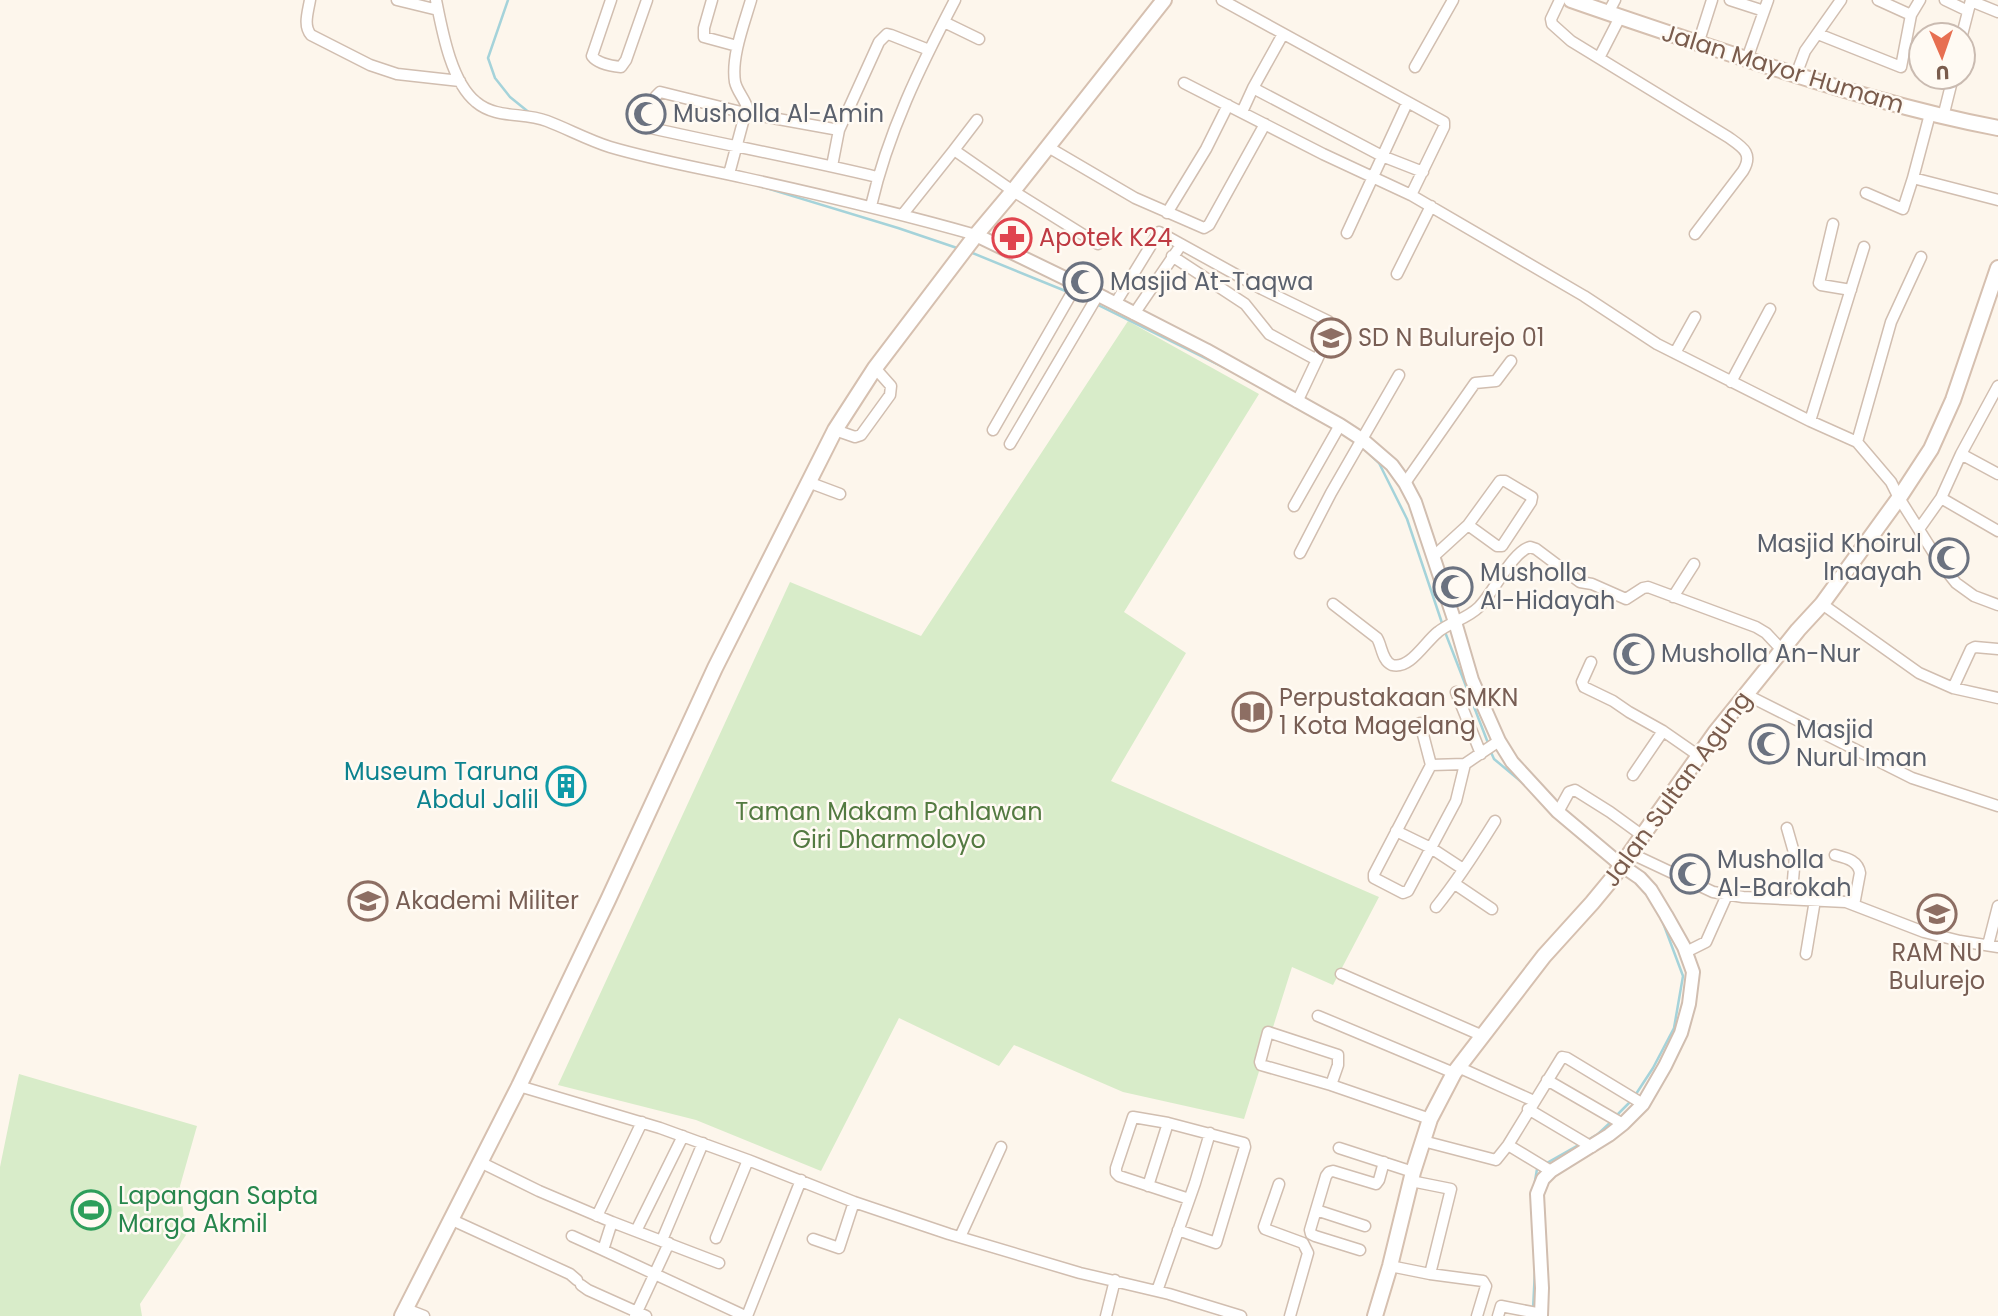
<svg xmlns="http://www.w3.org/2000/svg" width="1998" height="1316" viewBox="0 0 1998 1316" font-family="Poppins,sans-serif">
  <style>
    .green { fill: #d8ecc9 }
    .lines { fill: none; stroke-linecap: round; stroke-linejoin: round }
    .stream { stroke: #a5d3da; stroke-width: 2.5 }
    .minor-casing { stroke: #d1beb0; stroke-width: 13 }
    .tertiary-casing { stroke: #d1beb0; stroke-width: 16 }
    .secondary-casing { stroke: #d6c0b0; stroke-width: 18 }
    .minor { stroke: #fff; stroke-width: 10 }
    .tertiary { stroke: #fff; stroke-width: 12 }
    .secondary { stroke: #fff; stroke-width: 14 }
    .labels { text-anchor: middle; stroke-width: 5; stroke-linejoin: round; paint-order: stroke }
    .street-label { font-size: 24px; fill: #7a5c4d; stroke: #fffaf3 }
    .worship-label { font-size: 24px; fill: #5b616d; stroke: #fffaf3; text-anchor: start }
    .health-label { font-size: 24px; fill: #be3a42; stroke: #fffaf3; text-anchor: start }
    .education-label { font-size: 24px; fill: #785e54; stroke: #fffaf3; text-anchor: start }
    .culture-label { font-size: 24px; fill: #0d838f; stroke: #fffaf3; text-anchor: end }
    .park-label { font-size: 24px; fill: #537a41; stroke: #fffaf3 }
    .leisure-label { font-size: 24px; fill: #27864d; stroke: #fffaf3; text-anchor: start }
  </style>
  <rect width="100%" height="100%" fill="#fdf6ec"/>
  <path class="green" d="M 1128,321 L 1259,394 L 1124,612 L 1186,653 L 1111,781 L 1379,897 L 1333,985 L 1292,967 L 1244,1119 L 1123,1092 L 1014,1045 L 999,1066 L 899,1018 L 821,1171 L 696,1120 L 558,1085 L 790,582 L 921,636 Z
    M 19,1074 L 197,1126 L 180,1186 L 186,1235 L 140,1304 L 142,1316 L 0,1316 L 0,1167 Z"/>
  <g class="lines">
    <path class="stream" d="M 508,0 L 488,58 L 495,78 L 510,97 L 531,114
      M 756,185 L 898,228 L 960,249
      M 970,252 L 1068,292
      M 1074,294 L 1090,301
      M 1096,304 L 1241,376
      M 1361,446 L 1379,463 L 1407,519 L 1443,626
      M 1445,632 L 1488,743
      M 1490,750 L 1494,759 L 1524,784
      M 1636,1094 L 1653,1068 L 1674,1028 L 1683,976 L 1662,920
      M 1617,1115 L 1632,1100
      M 1588,1140 L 1598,1134 L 1613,1120
      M 1545,1164 L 1582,1143
      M 1534,1187 L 1537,1169 L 1540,1167
      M 1533,1309 L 1535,1270"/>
    <g class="minor-casing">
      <path id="minor" d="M 310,0 C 308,12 303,26 311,35 L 370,65 L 397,74 L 460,81
        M 397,0 L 438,10
        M 436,0 C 442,30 451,82 476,102 C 496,119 523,112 547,121 C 568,129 588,140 610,147 C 654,160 700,168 745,178 C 822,195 899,213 976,235
        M 611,0 L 592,56 C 598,64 611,66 621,67 L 626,60 L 647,0
        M 712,0 L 704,28 L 704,37 L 737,46
        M 1222,0 L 1444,122 L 1444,127 L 1411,195 L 1584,296 L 1657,344 L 1810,421 L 1857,442 L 1891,482 L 1899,498 L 1940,563 L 1956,583 L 1974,596 L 1998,605
        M 1560,0 L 1551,19 L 1552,24 L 1571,41 L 1728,137 C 1742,147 1754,153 1743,171 L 1695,234
        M 1730,0 L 1764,11
        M 1878,0 L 1911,15
        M 1945,0 L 1968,11
        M 1971,1 L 1998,12
        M 1608,13 L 1615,0
        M 944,22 L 979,39
        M 1818,34 L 1901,67 L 1911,15 L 1920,0
        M 1962,35 L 1971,0
        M 1698,44 L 1712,0
        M 1599,58 L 1620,17
        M 1747,59 L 1768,0
        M 1415,67 L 1453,0
        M 1796,75 L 1805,51 L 1841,0
        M 1184,83 L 1323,154 L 1411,195
        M 1253,88 L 1382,156 L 1423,172
        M 1242,112 L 1253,88 L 1283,34
        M 1943,117 L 1953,77
        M 839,130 L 745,113 L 660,92 L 656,96 L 647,125 L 651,128 C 726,145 802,159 877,177
        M 1048,147 L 1135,198 L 1204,228 L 1209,225 L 1265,124
        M 954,150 L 977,120
        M 832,166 L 839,130 L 879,42 L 887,34 L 891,35 L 929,50
        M 729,174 L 747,107 C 744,98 737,91 735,82 C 731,57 744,24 751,0
        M 1913,178 L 1998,200
        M 1866,193 L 1903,209 L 1913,178 L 1930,114
        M 871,206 C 888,132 920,67 955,0
        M 1167,213 L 1206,149 L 1228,105
        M 903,214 L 954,150 L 1013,191 L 1098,244
        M 1833,224 L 1819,283 L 1821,285 L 1851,290
        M 1347,233 L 1407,103
        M 1172,256 L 1245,304 L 1269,334 L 1317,360
        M 1397,274 L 1431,206
        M 1115,304 L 1159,232 L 1262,289 L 1328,321 L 1332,326 L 1331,330 L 1297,402
        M 1134,314 L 1181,245
        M 1675,353 L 1695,317
        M 1731,382 L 1770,309
        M 1810,421 L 1864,247
        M 835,430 L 855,437 L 861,435 L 890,395 L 891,386 L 875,368
        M 993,430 L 1077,284
        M 1857,442 L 1891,322 L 1921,257
        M 1010,444 L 1098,295
        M 1961,454 L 1998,474
        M 808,482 L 840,494
        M 1405,483 L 1475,383 L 1496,381 L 1511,361
        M 1941,498 L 1998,531
        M 1294,506 L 1340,425
        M 1919,529 L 1941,498 L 1961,454 L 1998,386
        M 1300,553 L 1331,493 L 1399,375
        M 1433,557 L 1468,525 L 1497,546 L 1502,546 L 1531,502 L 1532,497 L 1505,481 L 1500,481 L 1468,525
        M 1673,597 L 1694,564
        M 1333,604 L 1377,638 C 1382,646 1382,661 1392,665 C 1410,670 1425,642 1438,632 C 1450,622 1467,619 1479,607 C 1494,592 1512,552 1530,547 L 1536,549 L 1580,582 L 1592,584 L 1626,599 L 1643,588 L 1648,587 L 1756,627 L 1766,633 L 1782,650
        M 1822,604 L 1919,673 L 1953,688 L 1998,698
        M 1591,662 L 1582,682 L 1584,687 L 1613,701 L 1629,712 L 1663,731 L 1699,756
        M 1953,688 L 1971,649 L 1975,647 L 1998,649
        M 1456,692 L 1481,754
        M 1745,694 L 1912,778 L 1998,806
        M 1420,723 L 1431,765
        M 1465,764 L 1431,765 L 1374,874 L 1374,878 L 1403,893 L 1408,891 L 1456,801 L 1465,764 L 1499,741
        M 1633,775 L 1663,731
        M 1558,812 L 1569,792 L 1575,790 L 1610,812 L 1643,836
        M 1787,828 L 1795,856 L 1793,880 L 1800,899
        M 1396,831 L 1431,848 L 1463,869
        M 1630,853 L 1713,892 L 1743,897 L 1846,902 L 1924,932 L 1960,941 L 1998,947
        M 1835,855 C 1846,858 1858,860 1860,873 L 1854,905
        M 1455,884 L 1492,909
        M 1436,907 C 1458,880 1477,850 1495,821
        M 1988,945 L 1998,906
        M 1686,952 L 1706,942 L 1727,895
        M 1806,954 L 1815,900
        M 1341,974 L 1483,1036
        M 1318,1016 L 1454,1073
        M 1458,1067 L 1534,1101
        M 1547,1080 L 1623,1124
        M 1331,1085 L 1261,1065 L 1260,1062 L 1268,1032 L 1338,1055 L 1338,1065 L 1331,1085 L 1430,1119
        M 519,1086 L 660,1128 L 748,1160 L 854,1202 L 949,1234 L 1080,1273 L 1169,1294 L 1241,1316
        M 1528,1109 L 1592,1147
        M 1423,1141 L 1496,1160 L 1508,1145 L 1562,1057 L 1567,1058 L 1643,1104
        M 1508,1145 L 1551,1171
        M 1339,1148 L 1413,1172
        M 480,1162 L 539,1191 L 612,1222 L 603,1250 L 745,1316
        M 1411,1181 L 1451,1189 L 1430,1274
        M 1279,1184 L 1264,1227 L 1265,1229 L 1303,1243 L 1308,1253 L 1290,1316
        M 1148,1186 L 1168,1123
        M 1316,1210 L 1365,1226
        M 597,1216 L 642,1122
        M 450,1219 L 570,1274 L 577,1280
        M 612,1222 L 719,1263
        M 1178,1230 L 1216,1243 L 1245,1147 L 1244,1143 L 1168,1123 L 1133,1117 L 1116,1168 L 1116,1173 L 1119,1176 L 1189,1199
        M 636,1231 L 683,1136
        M 572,1236 L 603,1250
        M 960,1237 L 1001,1147
        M 716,1238 L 748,1160
        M 813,1239 L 839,1248 L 854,1202
        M 662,1240 L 703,1143
        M 1360,1250 L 1315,1236 L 1311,1234 L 1310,1230 L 1326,1176 L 1329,1172 L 1333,1171 L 1376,1184 L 1379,1180 L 1384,1162
        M 1390,1266 L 1430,1274 L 1483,1281 L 1486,1286 L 1477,1316
        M 581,1285 L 588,1290 L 646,1316
        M 1157,1291 L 1195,1183 L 1210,1133
        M 406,1309 L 424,1316
        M 635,1316 L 669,1243
        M 747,1316 L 801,1180
        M 1106,1316 L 1115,1280
        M 1498,1316 L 1501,1306 L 1542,1314"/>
    </g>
    <g class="tertiary-casing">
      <path id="tertiary" d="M 976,235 L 1077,284 L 1206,350 L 1340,425 L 1363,440 L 1392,465 L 1405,483 L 1415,502 L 1455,622 L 1472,680 L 1499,741 L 1512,762 L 1558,812 L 1621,865 L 1640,878 L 1651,890 L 1666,915 L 1684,947 L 1693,972 L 1689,1004 L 1681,1033 L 1665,1066 L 1643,1104 L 1623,1124 L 1609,1135 L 1551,1171 L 1543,1179 L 1537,1194 L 1542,1288 L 1541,1316"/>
    </g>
    <g class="secondary-casing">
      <path id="secondary" d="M 1571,0 C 1631,21 1692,41 1752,61 C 1833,87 1914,112 1998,128
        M 402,1316 L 519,1086 L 608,900 L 715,668 L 835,430 L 875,368 L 976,235 L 1013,191 L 1164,0
        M 1375,1316 L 1390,1266 L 1413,1172 L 1430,1119 L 1454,1073 L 1544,956 L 1592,903 L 1611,880 L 1715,733 L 1798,630 L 1822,604 L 1899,498 L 1931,449 L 1953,400 L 1998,268"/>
    </g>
    <use href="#minor" class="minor"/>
    <use href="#tertiary" class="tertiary"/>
    <use href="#secondary" class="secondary"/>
  </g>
  <defs>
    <g id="mosque-ring" transform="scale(2.0125)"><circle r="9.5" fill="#fffaf3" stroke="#6b7280" stroke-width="1.5"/><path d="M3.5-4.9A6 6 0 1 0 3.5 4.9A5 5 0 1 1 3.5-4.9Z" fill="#6b7280"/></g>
    <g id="pharmacy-ring" transform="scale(2.0125)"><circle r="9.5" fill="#fffaf3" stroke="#e0444e" stroke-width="1.5"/><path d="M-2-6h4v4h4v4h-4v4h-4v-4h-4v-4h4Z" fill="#e0444e"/></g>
    <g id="school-ring" transform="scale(2.0125)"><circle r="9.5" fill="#fffaf3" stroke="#8d6e63" stroke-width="1.5"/><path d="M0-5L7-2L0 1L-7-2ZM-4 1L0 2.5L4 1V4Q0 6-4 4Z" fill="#8d6e63"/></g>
    <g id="library-ring" transform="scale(2.0125)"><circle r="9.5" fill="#fffaf3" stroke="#8d6e63" stroke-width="1.5"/><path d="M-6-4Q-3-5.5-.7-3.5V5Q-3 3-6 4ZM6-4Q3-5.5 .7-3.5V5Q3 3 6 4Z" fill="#8d6e63"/></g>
    <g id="building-ring" transform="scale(2.0125)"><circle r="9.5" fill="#fffaf3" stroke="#0f9aa8" stroke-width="1.5"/><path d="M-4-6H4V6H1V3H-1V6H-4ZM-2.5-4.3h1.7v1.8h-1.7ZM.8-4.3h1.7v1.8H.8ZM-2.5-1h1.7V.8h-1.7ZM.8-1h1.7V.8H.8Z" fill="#0f9aa8"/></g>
    <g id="stadium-ring" transform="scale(2.0125)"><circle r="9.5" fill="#fffaf3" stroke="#2e9e5b" stroke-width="1.5"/><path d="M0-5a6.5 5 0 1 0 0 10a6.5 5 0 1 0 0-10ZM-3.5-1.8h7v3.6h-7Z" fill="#2e9e5b"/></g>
  </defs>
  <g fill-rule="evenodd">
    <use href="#mosque-ring" x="646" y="114"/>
    <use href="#pharmacy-ring" x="1012" y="238"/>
    <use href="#mosque-ring" x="1083" y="282"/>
    <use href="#school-ring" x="1331" y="338"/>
    <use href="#mosque-ring" x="1949" y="558"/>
    <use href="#mosque-ring" x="1453" y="587"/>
    <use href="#mosque-ring" x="1634" y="654"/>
    <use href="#library-ring" x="1252" y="712"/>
    <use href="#mosque-ring" x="1769" y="744"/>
    <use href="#building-ring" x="566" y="786"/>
    <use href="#mosque-ring" x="1690" y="874"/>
    <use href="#school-ring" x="368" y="901"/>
    <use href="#school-ring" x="1937" y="914"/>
    <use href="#stadium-ring" x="91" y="1210"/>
  </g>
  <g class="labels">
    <g class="street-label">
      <text transform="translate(1783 69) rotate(17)" y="8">Jalan Mayor Humam</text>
      <text transform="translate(1677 789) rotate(-54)" y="8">Jalan Sultan Agung</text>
    </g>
    <g class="worship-label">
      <text x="673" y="122">Musholla Al-Amin</text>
      <text x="1110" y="290">Masjid At-Taqwa</text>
      <text x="1922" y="552" text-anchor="end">Masjid Khoirul<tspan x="1922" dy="28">Inaayah</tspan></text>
      <text x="1480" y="581">Musholla<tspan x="1480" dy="28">Al-Hidayah</tspan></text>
      <text x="1661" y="662">Musholla An-Nur</text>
      <text x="1796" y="738">Masjid<tspan x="1796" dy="28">Nurul Iman</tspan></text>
      <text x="1717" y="868">Musholla<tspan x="1717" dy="28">Al-Barokah</tspan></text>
    </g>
    <g class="health-label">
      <text x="1039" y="246">Apotek K24</text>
    </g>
    <g class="education-label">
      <text x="1358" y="346">SD N Bulurejo 01</text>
      <text x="1279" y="706">Perpustakaan SMKN<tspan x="1279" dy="28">1 Kota Magelang</tspan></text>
      <text x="395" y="909">Akademi Militer</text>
      <text x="1937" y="961" text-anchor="middle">RAM NU<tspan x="1937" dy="28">Bulurejo</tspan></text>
    </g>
    <g class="culture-label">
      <text x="539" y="780">Museum Taruna<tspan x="539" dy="28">Abdul Jalil</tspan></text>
    </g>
    <g class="park-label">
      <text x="889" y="820">Taman Makam Pahlawan<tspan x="889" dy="28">Giri Dharmoloyo</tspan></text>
    </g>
    <g class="leisure-label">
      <text x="118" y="1204">Lapangan Sapta<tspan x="118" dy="28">Marga Akmil</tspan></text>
    </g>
  </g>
  <g transform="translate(1942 56) rotate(178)"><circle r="33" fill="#fffaf3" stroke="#cabbb1" stroke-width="2"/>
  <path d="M0-5L12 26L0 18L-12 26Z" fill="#e76f51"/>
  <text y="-10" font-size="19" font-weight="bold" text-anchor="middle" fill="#7a5c4d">U</text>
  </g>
</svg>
